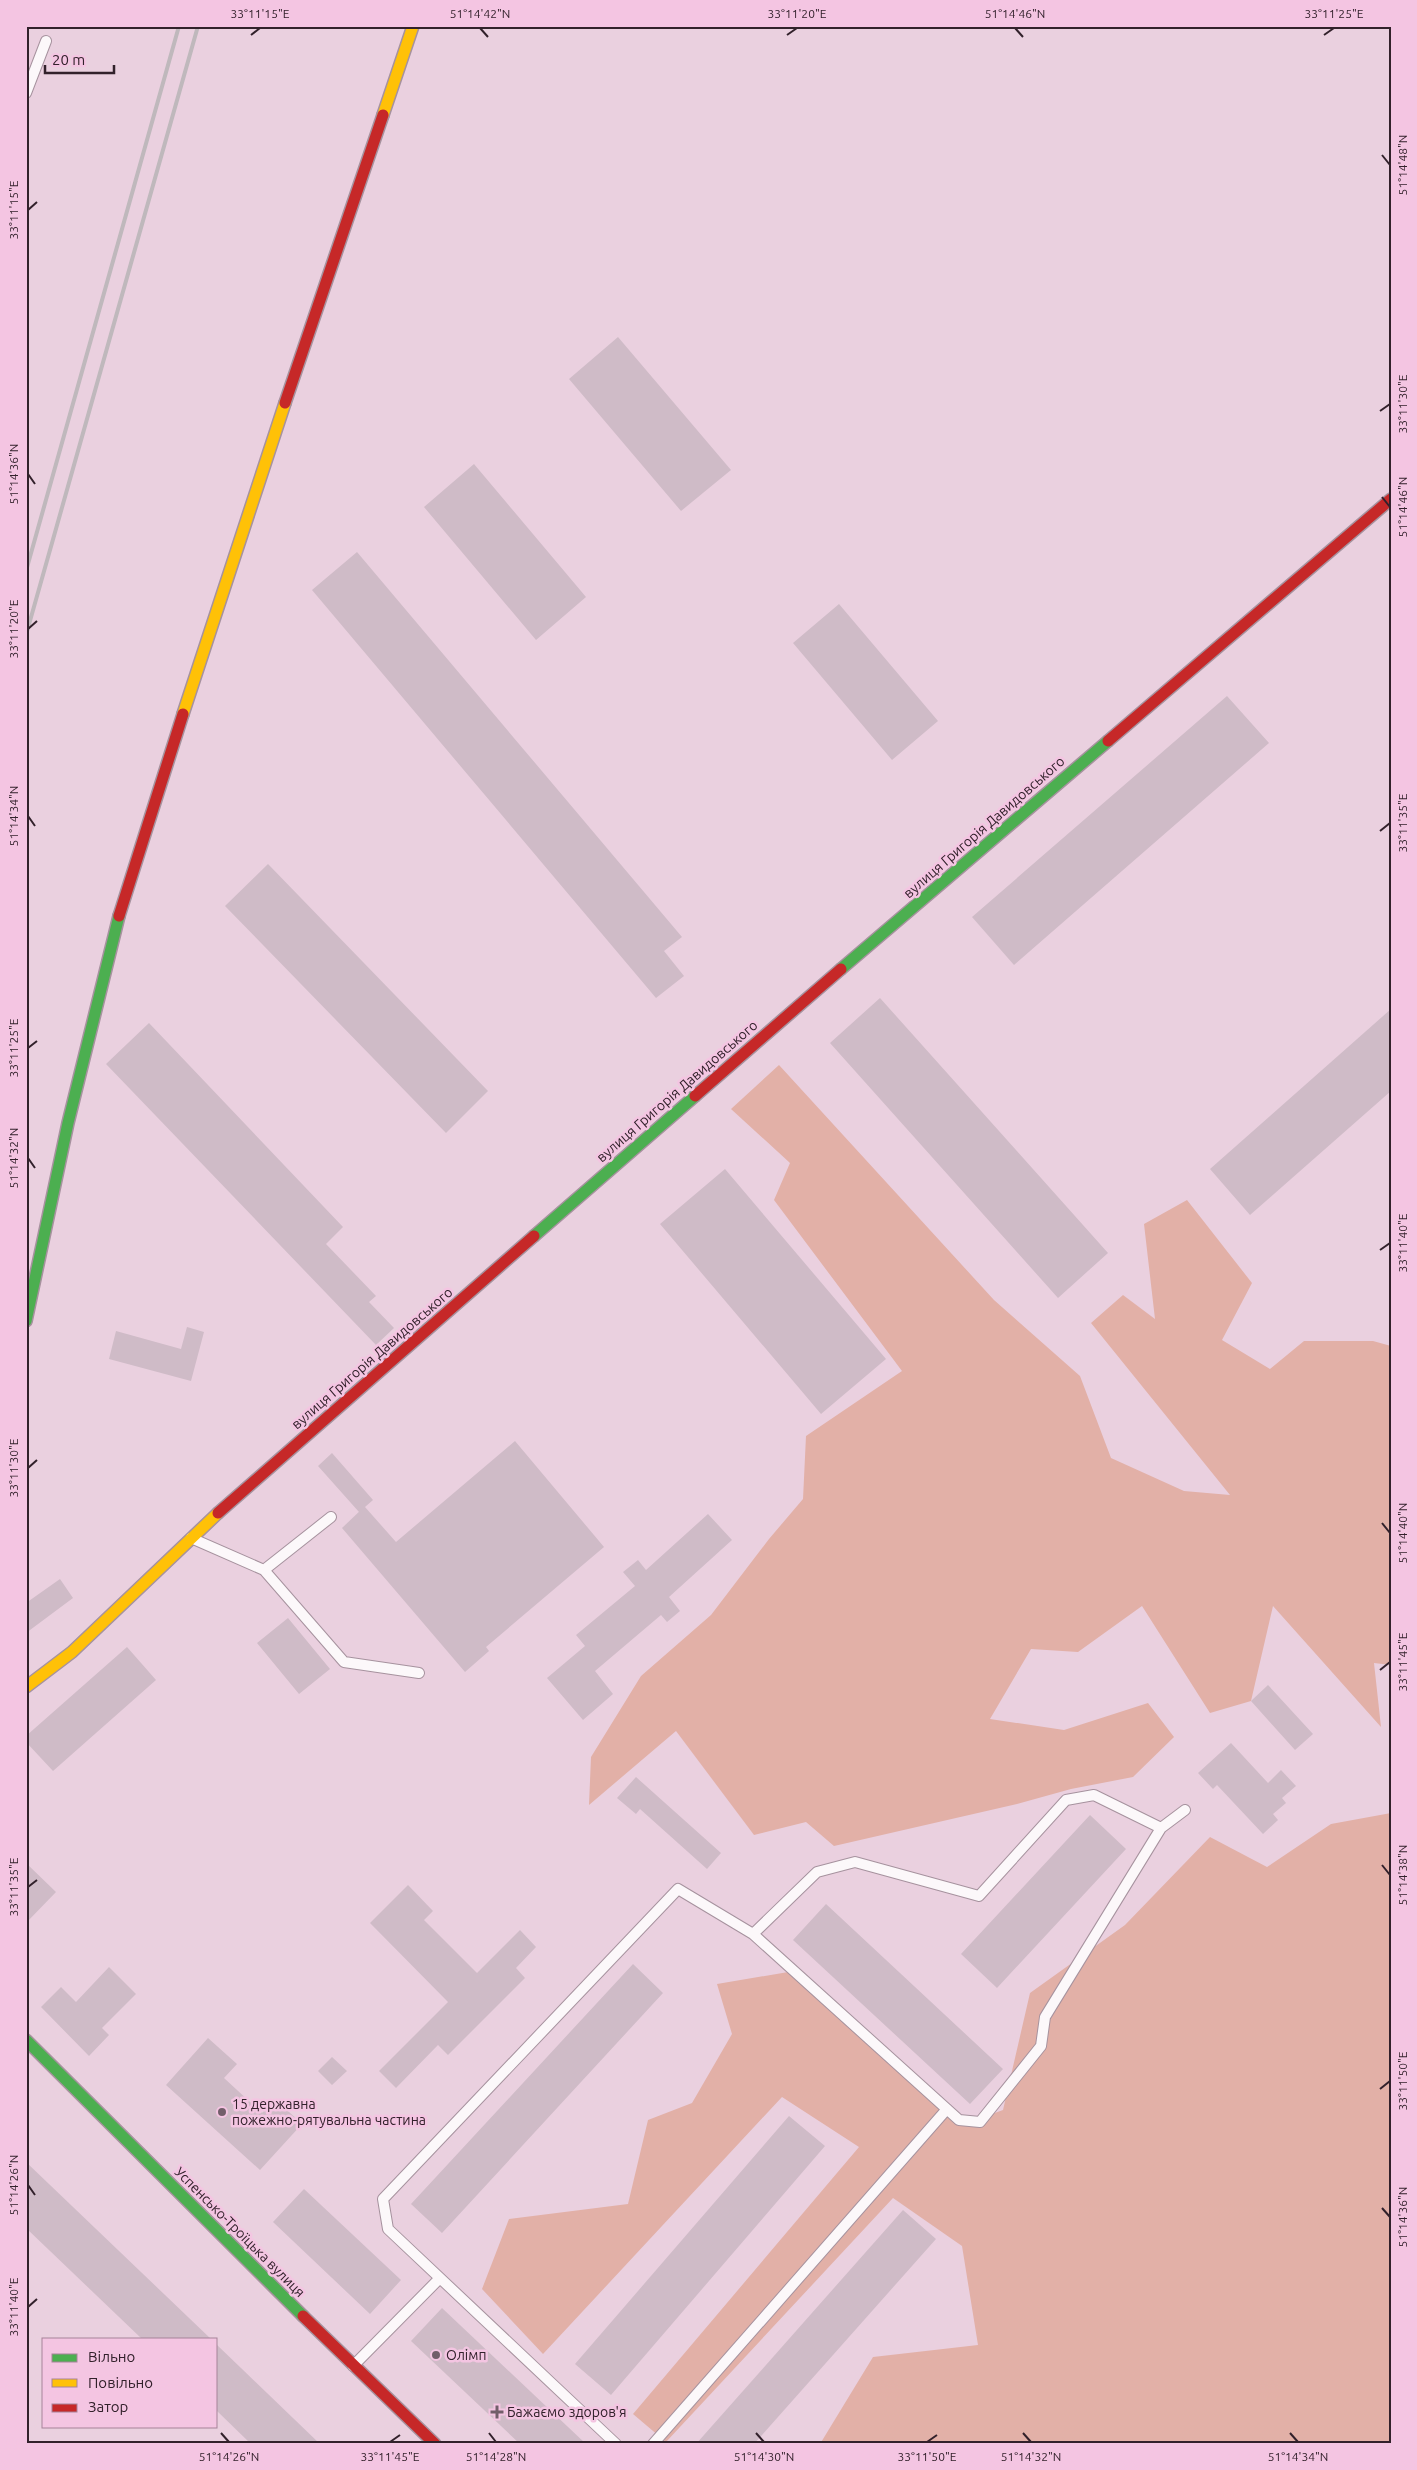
<svg xmlns="http://www.w3.org/2000/svg" width="1417" height="2470" viewBox="0 0 1417 2470" font-family="Ubuntu,sans-serif">
  <style>
    .green { fill: #e2b0a7 }
    .building { fill: #cfbbc7 }
    .lines { fill: none; stroke-linecap: round; stroke-linejoin: round }
    .lane-casing { stroke: #a6929e; stroke-width: 12 }
    .fast-casing { stroke: #a6929e; stroke-width: 14 }
    .slow-casing { stroke: #a6929e; stroke-width: 14 }
    .jam-casing { stroke: #a6929e; stroke-width: 14 }
    .lane { stroke: #fcf8fa; stroke-width: 10 }
    .fast { stroke: #4caf50; stroke-width: 11 }
    .slow { stroke: #ffc107; stroke-width: 11 }
    .jam { stroke: #c62828; stroke-width: 11 }
    .rail { stroke: #bfb8bc; stroke-width: 4 }
    .ticks { fill: none; stroke: #32212b; stroke-width: 2 }
    .poi-dot { fill: #725e6a; stroke: #f4c5e2; stroke-width: 2 }
    .labels { text-anchor: middle; stroke-width: 5; stroke-linejoin: round; paint-order: stroke }
    .street-label { font-size: 14px; fill: #32212b; stroke: #f4c5e2 }
    .poi-label { font-size: 14px; fill: #32212b; stroke: #f4c5e2; text-anchor: start }
    .neatline { fill: none; stroke: #32212b; stroke-width: 2 }
    .ticks-label { font-size: 12px; text-anchor: middle; fill: #32212b }
  </style>
  <rect width="100%" height="100%" fill="#ead0df"/>
  <path class="green" d="M 779,1065 L 994,1300 L 1080,1376 L 1111,1458 L 1184,1491 L 1230,1495 L 1091,1323 L 1123,1295 L 1155,1319 L 1144,1224 L 1187,1200 L 1252,1283 L 1222,1340 L 1270,1369 L 1304,1341 L 1373,1341 L 1391,1346 L 1391,1665 L 1374,1663 L 1381,1727 L 1273,1606 L 1251,1701 L 1210,1713 L 1142,1606 L 1078,1652 L 1031,1649 L 990,1719 L 1064,1730 L 1148,1703 L 1174,1737 L 1133,1777 L 1071,1789 L 1017,1804 L 834,1846 L 806,1822 L 754,1835 L 676,1731 L 589,1805 L 591,1757 L 641,1676 L 711,1615 L 769,1539 L 803,1499 L 806,1436 L 902,1371 L 774,1200 L 790,1163 L 731,1109 Z
    M 1391,1813 L 1391,2444 L 820,2444 L 873,2357 L 978,2345 L 962,2246 L 893,2198 L 666,2442 L 633,2414 L 859,2147 L 782,2097 L 543,2354 L 482,2289 L 509,2219 L 628,2204 L 648,2120 L 692,2103 L 732,2034 L 717,1984 L 794,1971 L 967,2123 L 1003,2110 L 1030,1993 L 1125,1925 L 1210,1837 L 1267,1867 L 1331,1824 Z"/>
  <path class="building" d="M 618,337 L 731,470 L 681,511 L 569,379 Z
    M 474,464 L 586,597 L 536,640 L 424,507 Z
    M 357,552 L 682,937 L 664,951 L 684,976 L 656,998 L 312,590 Z
    M 839,604 L 938,721 L 892,760 L 793,643 Z
    M 1227,696 L 1269,743 L 1014,965 L 972,917 Z
    M 268,864 L 488,1091 L 446,1133 L 225,906 Z
    M 880,998 L 1108,1253 L 1058,1298 L 830,1043 Z
    M 1391,1009 L 1391,1091 L 1250,1215 L 1210,1169 Z
    M 149,1023 L 343,1227 L 326,1244 L 376,1296 L 369,1302 L 394,1328 L 376,1345 L 106,1064 Z
    M 725,1169 L 886,1359 L 821,1414 L 660,1224 Z
    M 187,1327 L 204,1332 L 191,1381 L 109,1359 L 116,1331 L 181,1349 Z
    M 515,1441 L 604,1547 L 486,1647 L 489,1651 L 465,1672 L 342,1528 L 363,1508 L 359,1512 L 318,1466 L 332,1453 L 373,1500 L 365,1507 L 396,1542 Z
    M 708,1514 L 732,1540 L 669,1597 L 680,1611 L 667,1622 L 661,1615 L 595,1671 L 613,1694 L 583,1720 L 547,1678 L 585,1646 L 576,1635 L 635,1586 L 623,1572 L 638,1560 L 646,1570 Z
    M 60,1579 L 73,1598 L 26,1633 L 26,1603 Z
    M 288,1618 L 330,1669 L 299,1694 L 257,1643 Z
    M 127,1647 L 156,1680 L 53,1771 L 26,1742 L 26,1736 Z
    M 1268,1685 L 1313,1734 L 1295,1750 L 1251,1701 Z
    M 1231,1743 L 1268,1783 L 1281,1770 L 1296,1786 L 1282,1798 L 1286,1803 L 1273,1814 L 1278,1820 L 1263,1834 L 1217,1785 L 1213,1789 L 1198,1773 Z
    M 636,1777 L 721,1853 L 707,1869 L 640,1809 L 636,1814 L 617,1798 Z
    M 1090,1815 L 1126,1849 L 997,1988 L 961,1954 Z
    M 26,1863 L 56,1892 L 26,1923 Z
    M 408,1885 L 433,1911 L 424,1920 L 477,1973 L 520,1930 L 536,1947 L 516,1968 L 525,1978 L 448,2055 L 438,2045 L 396,2088 L 379,2071 L 448,2002 L 370,1923 Z
    M 826,1904 L 1003,2069 L 970,2104 L 793,1940 Z
    M 633,1964 L 663,1993 L 442,2233 L 411,2204 Z
    M 109,1967 L 136,1994 L 102,2028 L 109,2035 L 89,2056 L 41,2007 L 61,1987 L 76,2002 Z
    M 208,2038 L 237,2064 L 224,2078 L 262,2113 L 275,2099 L 302,2124 L 260,2170 L 166,2085 Z
    M 332,2057 L 347,2071 L 332,2085 L 318,2071 Z
    M 789,2116 L 825,2146 L 611,2395 L 575,2364 Z
    M 26,2162 L 211,2339 L 142,2339 L 26,2228 Z
    M 304,2189 L 401,2280 L 370,2314 L 273,2222 Z
    M 903,2210 L 936,2239 L 754,2444 L 696,2444 Z
    M 442,2308 L 586,2444 L 520,2444 L 411,2341 Z
    M 216,2344 L 241,2368 L 320,2444 L 251,2444 L 216,2410 Z"/>
  <g class="lines">
    <g class="lane-casing">
      <path id="lane" d="M 26,93 L 46,41
        M 191,1538 L 264,1570 L 344,1662 L 419,1673
        M 264,1570 L 331,1517
        M 753,1934 L 817,1872 L 855,1862 L 979,1896 L 1066,1800 L 1094,1795 L 1161,1828
        M 353,2366 L 440,2278
        M 616,2444 L 388,2229 L 383,2199 L 678,1889 L 753,1934 L 959,2120 L 980,2122 L 1041,2046 L 1045,2017 L 1161,1828 L 1185,1810
        M 653,2444 L 947,2109"/>
    </g>
    <g class="fast-casing">
      <path id="fast" d="M 841,969 L 1108,741
        M 534,1236 L 695,1096
        M 26,1321 L 68,1123 L 119,916
        M 26,2040 L 303,2316"/>
    </g>
    <g class="slow-casing">
      <path id="slow" d="M 383,115 L 413,26
        M 183,714 L 285,403
        M 26,1687 L 72,1652 L 218,1513"/>
    </g>
    <g class="jam-casing">
      <path id="jam" d="M 285,403 L 383,115
        M 1108,741 L 1391,499
        M 119,916 L 183,714
        M 695,1096 L 841,969
        M 218,1513 L 534,1236
        M 303,2316 L 435,2444"/>
    </g>
    <use href="#lane" class="lane"/>
    <use href="#fast" class="fast"/>
    <use href="#slow" class="slow"/>
    <use href="#jam" class="jam"/>
    <path class="rail" d="M 26,571 L 179,26
      M 26,635 L 198,26"/>
  </g>
  <path class="ticks" d="M 480,28 L 488,37M 1015,28 L 1023,37M 251,35 L 260,28M 787,35 L 797,28M 1324,35 L 1334,28M 1382,155 L 1390,165M 28,210 L 37,202M 1380,411 L 1390,404M 28,474 L 35,484M 1382,497 L 1390,507M 28,629 L 37,621M 28,816 L 35,826M 1380,831 L 1390,823M 28,1048 L 37,1041M 28,1158 L 35,1168M 1380,1250 L 1390,1243M 28,1468 L 37,1460M 1382,1523 L 1390,1533M 1380,1670 L 1390,1662M 1382,1865 L 1390,1875M 28,1887 L 37,1880M 1380,2089 L 1390,2081M 28,2185 L 35,2195M 1382,2208 L 1390,2217M 28,2307 L 37,2299M 221,2433 L 229,2442M 489,2433 L 496,2442M 756,2433 L 764,2442M 1023,2433 L 1031,2442M 1290,2433 L 1298,2442M 390,2442 L 400,2435M 927,2442 L 937,2435"/>
  <g class="poi-dot">
    <circle cx="222" cy="2112" r="5"/>
    <circle cx="436" cy="2355" r="5"/>
    <path d="M494.5 2404.5h5v5h5v5h-5v5h-5v-5h-5v-5h5z"/>
  </g>
  <g class="labels">
    <g class="street-label">
      <text transform="translate(984 827) rotate(-41)" y="5">вулиця Григорія Давидовського</text>
      <text transform="translate(677 1091) rotate(-41)" y="5">вулиця Григорія Давидовського</text>
      <text transform="translate(372 1358) rotate(-41)" y="5">вулиця Григорія Давидовського</text>
      <text transform="translate(240 2232) rotate(45)" y="5">Успенсько-Троїцька вулиця</text>
    </g>
    <g class="poi-label">
      <text x="232" y="2109">15 державна<tspan x="232" dy="16">пожежно-рятувальна частина</tspan></text>
      <text x="446" y="2360">Олімп</text>
      <text x="507" y="2417">Бажаємо здоров'я</text>
    </g>
  </g>
  <rect width="1417" height="2470" fill="none" stroke="#f4c5e2" stroke-width="55"/>
  <rect x="42" y="2338" width="175" height="90" fill="#f4c5e2" stroke="#a68399"/>
  <rect x="52" y="2354" width="25" height="8" fill="#4caf50" stroke="#a68399"/>
  <text x="88" y="2362" font-size="15" fill="#32212b">Вільно</text>
  <rect x="52" y="2379" width="25" height="8" fill="#ffc107" stroke="#a68399"/>
  <text x="88" y="2388" font-size="15" fill="#32212b">Повільно</text>
  <rect x="52" y="2404" width="25" height="8" fill="#c62828" stroke="#a68399"/>
  <text x="88" y="2412" font-size="15" fill="#32212b">Затор</text>
  <path d="M45 65v8h69v-8" fill="none" stroke="#32212b" stroke-width="2.5"/>
  <text x="52" y="65" font-size="15" fill="#32212b" stroke="#f4c5e2" stroke-width="4" paint-order="stroke">20 m</text>
  <rect x="28" y="28" width="1362" height="2414" class="neatline"/>
  <g class="ticks-label">
    <text x="260" y="18">33°11'15"E</text>
    <text x="480" y="18">51°14'42"N</text>
    <text x="797" y="18">33°11'20"E</text>
    <text x="1015" y="18">51°14'46"N</text>
    <text x="1334" y="18">33°11'25"E</text>
    <text transform="translate(1403 165) rotate(-90)" y="4">51°14'48"N</text>
    <text transform="translate(14 210) rotate(-90)" y="4">33°11'15"E</text>
    <text transform="translate(1403 404) rotate(-90)" y="4">33°11'30"E</text>
    <text transform="translate(14 474) rotate(-90)" y="4">51°14'36"N</text>
    <text transform="translate(1403 507) rotate(-90)" y="4">51°14'46"N</text>
    <text transform="translate(14 629) rotate(-90)" y="4">33°11'20"E</text>
    <text transform="translate(14 816) rotate(-90)" y="4">51°14'34"N</text>
    <text transform="translate(1403 823) rotate(-90)" y="4">33°11'35"E</text>
    <text transform="translate(14 1048) rotate(-90)" y="4">33°11'25"E</text>
    <text transform="translate(14 1158) rotate(-90)" y="4">51°14'32"N</text>
    <text transform="translate(1403 1243) rotate(-90)" y="4">33°11'40"E</text>
    <text transform="translate(14 1468) rotate(-90)" y="4">33°11'30"E</text>
    <text transform="translate(1403 1533) rotate(-90)" y="4">51°14'40"N</text>
    <text transform="translate(1403 1662) rotate(-90)" y="4">33°11'45"E</text>
    <text transform="translate(1403 1875) rotate(-90)" y="4">51°14'38"N</text>
    <text transform="translate(14 1887) rotate(-90)" y="4">33°11'35"E</text>
    <text transform="translate(1403 2081) rotate(-90)" y="4">33°11'50"E</text>
    <text transform="translate(14 2185) rotate(-90)" y="4">51°14'26"N</text>
    <text transform="translate(1403 2217) rotate(-90)" y="4">51°14'36"N</text>
    <text transform="translate(14 2307) rotate(-90)" y="4">33°11'40"E</text>
    <text x="229" y="2461">51°14'26"N</text>
    <text x="390" y="2461">33°11'45"E</text>
    <text x="496" y="2461">51°14'28"N</text>
    <text x="764" y="2461">51°14'30"N</text>
    <text x="927" y="2461">33°11'50"E</text>
    <text x="1031" y="2461">51°14'32"N</text>
    <text x="1298" y="2461">51°14'34"N</text>
  </g>
</svg>
